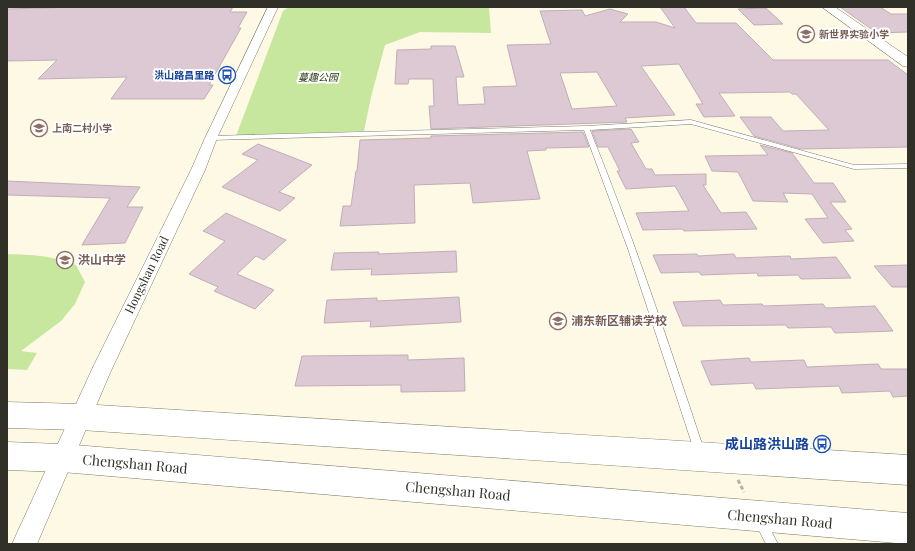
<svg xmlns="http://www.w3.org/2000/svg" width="915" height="551" viewBox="0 0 915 551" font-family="'Playfair Display','Noto Sans SC',serif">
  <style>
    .green { fill: #c8e79e }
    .building { fill: #ddc9d4; stroke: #c1adb8; fill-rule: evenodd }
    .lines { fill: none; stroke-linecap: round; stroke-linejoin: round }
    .service-casing { stroke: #7d7b68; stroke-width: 1 }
    .minor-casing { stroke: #7d7b68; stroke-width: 1 }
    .tertiary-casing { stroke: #7d7b68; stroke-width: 1 }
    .primary-casing { stroke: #7d7b68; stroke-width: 1 }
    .path { stroke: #b4b1a1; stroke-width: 3; stroke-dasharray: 4 2.5; stroke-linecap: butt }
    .service { fill: #fff; fill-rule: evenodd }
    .minor { fill: #fff; fill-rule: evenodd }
    .tertiary { fill: #fff; fill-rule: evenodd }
    .primary { fill: #fff; fill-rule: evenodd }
    .labels { text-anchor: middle; stroke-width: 4; stroke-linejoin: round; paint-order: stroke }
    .far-education-label { font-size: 10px; font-weight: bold; fill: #785e54; stroke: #fff; text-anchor: start }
    .far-transit-label { font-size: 10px; font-weight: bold; fill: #164399; stroke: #fff; text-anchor: end }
    .far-park-label { font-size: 10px; font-style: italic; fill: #28360f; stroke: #fff }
    .education-label { font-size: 12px; font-weight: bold; fill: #785e54; stroke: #fff; text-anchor: start }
    .street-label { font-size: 12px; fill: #313028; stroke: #fff }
    .near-transit-label { font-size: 14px; font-weight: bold; fill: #164399; stroke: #fff; text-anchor: end }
    .near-street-label { font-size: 14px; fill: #313028; stroke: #fff }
  </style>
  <rect width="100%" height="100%" fill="#fdf9e5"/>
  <path class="green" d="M 289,7 L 489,7 L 491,33 L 420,32 L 385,45 L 371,97 L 364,131 L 282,136 L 236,136 L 283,11 Z
    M 7,254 C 35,255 49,255 76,265 L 85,282 L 75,304 L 61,321 L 21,351 L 37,353 L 27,370 L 7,369 Z"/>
  <path class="building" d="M 78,7 L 233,7 L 230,12 L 247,12 L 238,28 L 241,28 L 209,85 L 213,85 L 204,99 L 111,99 L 127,77 L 38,79 L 57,60 L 7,61 L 7,9 Z
    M 660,7 L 684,7 L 696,23 L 736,23 L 773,60 L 888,60 L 908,75 L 908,147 L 801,149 L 754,136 L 740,117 L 771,117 L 783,131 L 829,130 L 796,94 L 792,94 L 790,92 L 719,93 L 735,116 L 704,117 L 696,104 L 703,104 L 679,64 L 641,66 L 675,115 L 625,118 L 627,122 L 431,129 L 429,106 L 434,106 L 433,79 L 409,79 L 408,84 L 395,84 L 397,50 L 431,49 L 431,46 L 455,46 L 464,77 L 456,77 L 458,105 L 485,104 L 483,87 L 517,86 L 507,45 L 551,44 L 540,11 L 582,10 L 585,16 L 610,9 L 628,14 L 620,22 L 656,22 L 675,28 ZM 597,72 L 617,106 L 572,109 L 560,73 Z
    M 840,7 L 880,7 L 891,14 L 908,14 L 908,32 L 877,33 Z
    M 766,8 L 783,24 L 754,25 L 738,9 Z
    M 631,129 L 639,142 L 631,143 L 646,169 L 652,169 L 655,175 L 706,174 L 706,185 L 703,185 L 721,213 L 746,212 L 757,229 L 684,231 L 682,229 L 643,230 L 636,213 L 689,211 L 675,186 L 626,189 L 617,171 L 620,171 L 608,147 L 598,147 L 592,131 Z
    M 583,132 L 589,147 L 546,148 L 546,150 L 527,151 L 540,199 L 473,203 L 470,183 L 414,185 L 415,223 L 340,226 L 343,206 L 351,206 L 356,171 L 357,171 L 360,140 L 431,138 L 431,136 Z
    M 258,144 L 312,165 L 279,192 L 295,198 L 280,211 L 222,187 L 258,160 L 242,154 Z
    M 760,145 L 792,153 L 814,183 L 833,183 L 846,202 L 830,202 L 852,229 L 845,230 L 854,241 L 823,243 L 805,219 L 828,218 L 812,194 L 783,193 L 788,202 L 753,201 L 738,172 L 712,171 L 705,156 L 768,155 Z
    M 7,181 L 140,187 L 127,207 L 143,207 L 125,243 L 82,245 L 110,198 L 7,195 Z
    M 226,213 L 286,240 L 264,260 L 256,256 L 237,274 L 274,290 L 255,309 L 214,291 L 218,287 L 189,274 L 225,241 L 203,231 Z
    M 456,251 L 457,272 L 371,275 L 372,269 L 331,270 L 334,253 L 379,252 L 378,254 Z
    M 697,254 L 698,256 L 734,254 L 736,258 L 790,256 L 791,259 L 836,257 L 851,278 L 801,279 L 798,275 L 758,276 L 757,273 L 701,275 L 699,272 L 661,273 L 653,255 Z
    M 908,265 L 908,287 L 892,287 L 874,266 Z
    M 459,297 L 461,322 L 370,327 L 371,321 L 324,323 L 327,300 L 377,298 L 377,301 Z
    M 720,300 L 723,305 L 762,304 L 764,306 L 823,304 L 826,308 L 875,306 L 893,331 L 835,333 L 831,327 L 788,328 L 786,325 L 683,326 L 673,302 Z
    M 408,355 L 408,360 L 464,358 L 465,391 L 401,392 L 401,385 L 295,386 L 302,356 Z
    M 749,358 L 751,362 L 804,360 L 807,367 L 878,364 L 881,369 L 908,369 L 908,396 L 893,397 L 890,391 L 842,393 L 839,386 L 756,389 L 753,383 L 711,385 L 701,361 Z"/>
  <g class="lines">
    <g class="service-casing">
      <path id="service" d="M 691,120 L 854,165 L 908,164 L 908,168 L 854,169 L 691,124 L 590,130 C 633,236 669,344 705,453 L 704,457 L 700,458 L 696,457 L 695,453 L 628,249 L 584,130 L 211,140 L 208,138 L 211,136 L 586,126 Z
        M 761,517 L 765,519 L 778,544 L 766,544 L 755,523 L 757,519 Z"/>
    </g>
    <g class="minor-casing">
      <path id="minor" d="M 268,7 L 278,7 L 217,138 L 205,170 L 110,373 L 37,544 L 12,544 L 93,367 L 191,170 L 205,138 Z"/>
    </g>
    <g class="tertiary-casing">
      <path id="tertiary" d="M 822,7 L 835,7 L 908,57 L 908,67 L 903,66 Z"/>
    </g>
    <g class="primary-casing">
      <path id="primary" d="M 7,402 L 81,404 L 908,455 L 908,485 L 81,430 L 7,428 Z
        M 7,442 L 62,444 L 908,513 L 908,544 L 62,472 L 7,470 Z"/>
    </g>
    <path class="path" d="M 738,480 L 744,492"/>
    <use href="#service" class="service"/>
    <use href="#minor" class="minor"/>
    <use href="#tertiary" class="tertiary"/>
    <use href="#primary" class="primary"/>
  </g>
  <defs>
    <g id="school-ring" transform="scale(0.9)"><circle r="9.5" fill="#fff" stroke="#8d6e63" stroke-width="1.5"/><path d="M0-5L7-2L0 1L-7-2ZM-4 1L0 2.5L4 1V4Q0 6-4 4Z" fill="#8d6e63"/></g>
    <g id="bus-ring" transform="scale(0.9)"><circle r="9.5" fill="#fff" stroke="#1a4fb4" stroke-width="1.5"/><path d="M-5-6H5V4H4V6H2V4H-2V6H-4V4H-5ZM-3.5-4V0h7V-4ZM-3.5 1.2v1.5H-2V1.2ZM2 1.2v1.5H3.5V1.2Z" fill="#1a4fb4"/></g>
  </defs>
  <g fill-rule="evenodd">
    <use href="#school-ring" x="806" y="34"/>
    <use href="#bus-ring" x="227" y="75"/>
    <use href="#school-ring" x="39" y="128"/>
    <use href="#school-ring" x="65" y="260"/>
    <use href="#school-ring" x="558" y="321"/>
    <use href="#bus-ring" x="822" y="444"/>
  </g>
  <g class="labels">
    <g class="far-education-label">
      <text x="819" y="38">新世界实验小学</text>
      <text x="52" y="132">上南二村小学</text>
    </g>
    <g class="far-transit-label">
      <text x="214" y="79">洪山路昌里路</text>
    </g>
    <g class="far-park-label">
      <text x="318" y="81">蔓趣公园</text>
    </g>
    <g class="education-label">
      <text x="78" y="264">洪山中学</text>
      <text x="571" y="325">浦东新区辅读学校</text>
    </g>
    <g class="street-label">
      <text transform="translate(147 275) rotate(-64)" y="4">Hongshan Road</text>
    </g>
    <g class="near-transit-label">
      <text x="809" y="449">成山路洪山路</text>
    </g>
    <g class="near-street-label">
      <text transform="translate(135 464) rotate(5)" y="5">Chengshan Road</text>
      <text transform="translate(458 491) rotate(5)" y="5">Chengshan Road</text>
      <text transform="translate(780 519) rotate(5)" y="5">Chengshan Road</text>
    </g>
  </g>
  <rect width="915" height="551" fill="none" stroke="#313028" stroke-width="16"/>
</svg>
